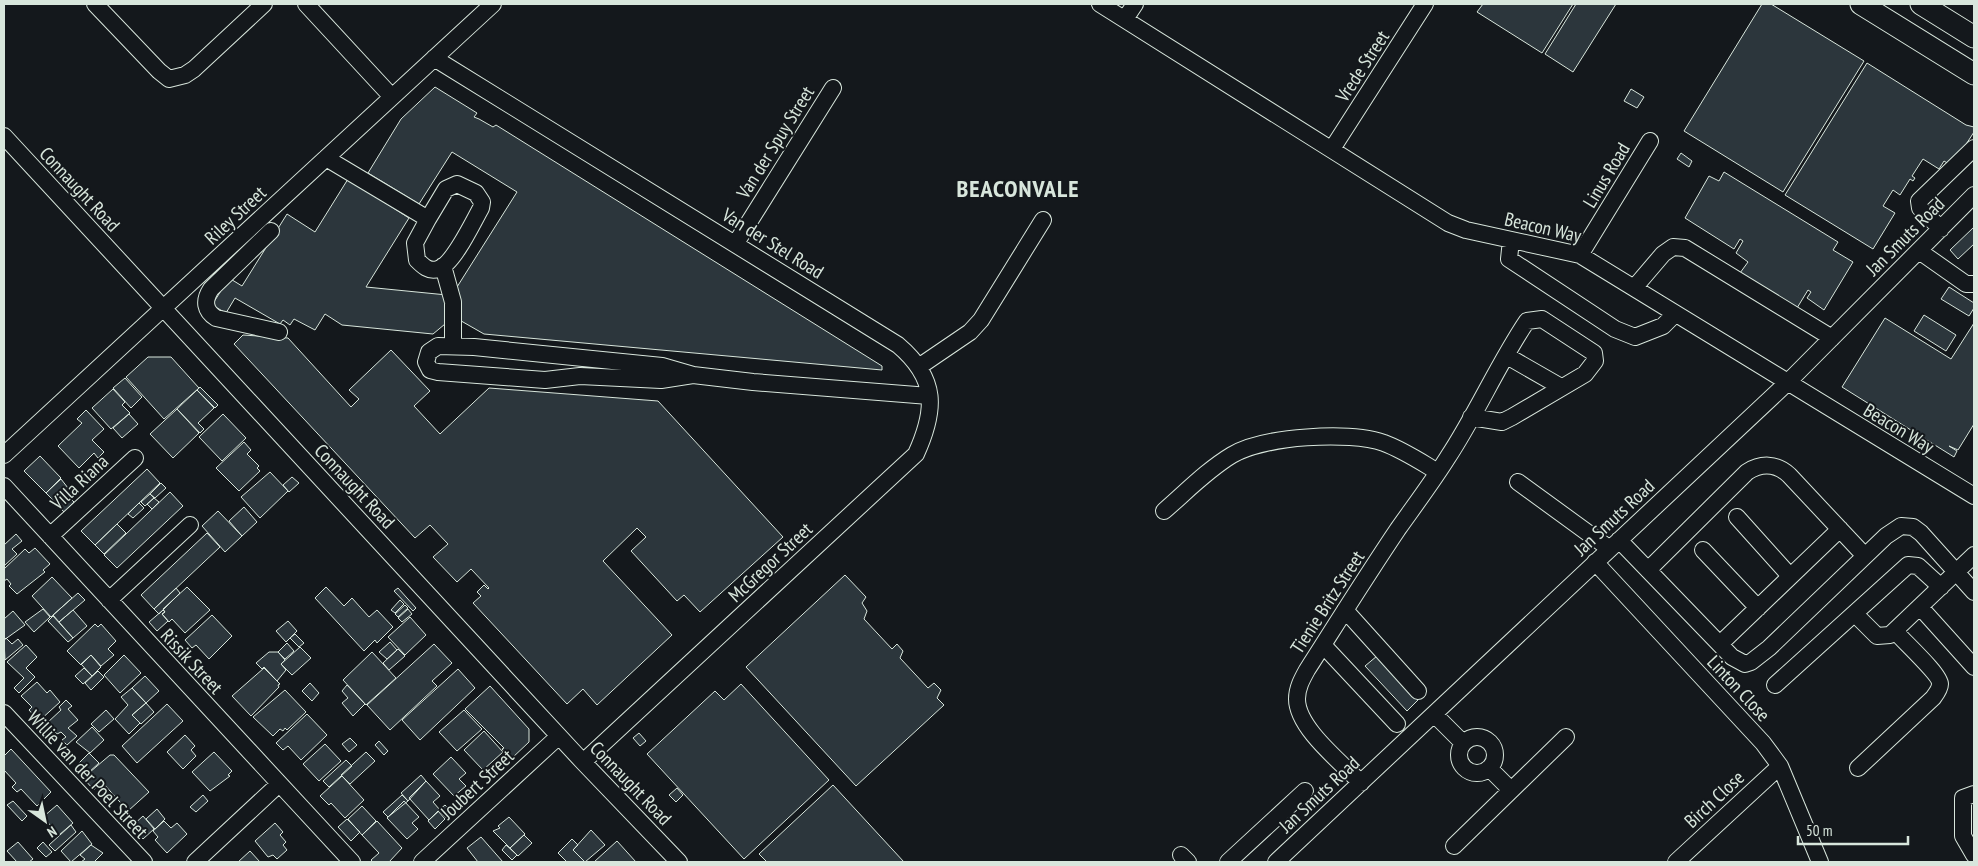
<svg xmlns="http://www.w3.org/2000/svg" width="1978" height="866" viewBox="0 0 1978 866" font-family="'PT Sans Narrow',sans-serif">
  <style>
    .building { fill: #2c363c; stroke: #d8e6dc }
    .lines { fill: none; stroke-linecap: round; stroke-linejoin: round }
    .minor-casing { stroke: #d8e6dc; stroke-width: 18 }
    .major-casing { stroke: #d8e6dc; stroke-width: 23 }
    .minor { stroke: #14181c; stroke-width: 16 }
    .major { stroke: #14181c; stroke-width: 21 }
    .labels { text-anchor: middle; stroke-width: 4; stroke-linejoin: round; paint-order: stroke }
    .street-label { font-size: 19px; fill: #d8e6dc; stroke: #14181c }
    .district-label { font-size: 24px; font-weight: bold; letter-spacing: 1px; fill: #d8e6dc; stroke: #14181c }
  </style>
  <rect width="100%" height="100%" fill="#14181c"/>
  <path class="building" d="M 1483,4 L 1573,4 L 1542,53 L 1477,12 Z
    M 1576,4 L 1616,4 L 1573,72 L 1545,54 Z
    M 1762,4 L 1771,4 L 1864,61 L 1783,192 L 1684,131 Z
    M 1867,63 L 1966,125 L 1974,127 L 1974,132 L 1952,166 L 1944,161 L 1939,169 L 1923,159 L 1912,176 L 1915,178 L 1913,181 L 1910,179 L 1900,195 L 1893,190 L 1883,206 L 1895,213 L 1873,249 L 1785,195 Z
    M 435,87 L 477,113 L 474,117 L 479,119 L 493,127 L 496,125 L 882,366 L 882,370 L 484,334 L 456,318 L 457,287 L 517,192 L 452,152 L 419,204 L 368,173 L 401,119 Z
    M 1631,89 L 1644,97 L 1637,108 L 1624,101 Z
    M 1681,153 L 1692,161 L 1689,167 L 1677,159 Z
    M 1724,172 L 1838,242 L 1833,250 L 1853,262 L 1824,310 L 1807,298 L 1811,292 L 1808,290 L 1797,308 L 1740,273 L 1748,262 L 1736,253 L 1743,241 L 1740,239 L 1734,249 L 1685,218 L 1709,176 L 1719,181 Z
    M 348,179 L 409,218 L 366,287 L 447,295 L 445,324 L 433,334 L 342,325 L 325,314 L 315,330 L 294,319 L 290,325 L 283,320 L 280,324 L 235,298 L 226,313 L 212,305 L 229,278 L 242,286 L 287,214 L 315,232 Z
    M 1974,227 L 1974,244 L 1958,259 L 1950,250 Z
    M 1949,287 L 1974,303 L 1974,308 L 1969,316 L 1941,299 Z
    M 1924,315 L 1956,335 L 1946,351 L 1914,331 Z
    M 1885,318 L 1951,359 L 1974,323 L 1974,424 L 1958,450 L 1949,446 L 1957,451 L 1954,457 L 1842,387 Z
    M 243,335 L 288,338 L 351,407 L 359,399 L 349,390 L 391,350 L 430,391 L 414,406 L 440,434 L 489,388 L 658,401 L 783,537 L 700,612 L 684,595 L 677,601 L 631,551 L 646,537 L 637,528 L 603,561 L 672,635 L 597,705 L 583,689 L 567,704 L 473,603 L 481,596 L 477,592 L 484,585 L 488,589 L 489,588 L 471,569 L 457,582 L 433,557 L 448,544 L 430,525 L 415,538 L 234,344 Z
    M 148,357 L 171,357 L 199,388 L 164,419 L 126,377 Z
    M 125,378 L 142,397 L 131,408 L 113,388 Z
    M 200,387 L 218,405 L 215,408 L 197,390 Z
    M 113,389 L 125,402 L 122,405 L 130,413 L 111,429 L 92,408 Z
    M 197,390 L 214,408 L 198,423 L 204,429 L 200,433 L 177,409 Z
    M 177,409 L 199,433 L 173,458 L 150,434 Z
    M 86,410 L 104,429 L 92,440 L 104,452 L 98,458 L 94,453 L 79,468 L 58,446 L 82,423 L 77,419 Z
    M 129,414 L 138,424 L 122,438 L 113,428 Z
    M 223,414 L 246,438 L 222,461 L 199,437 Z
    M 244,442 L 251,450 L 247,454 L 259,466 L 257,468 L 260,471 L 239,491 L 216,468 Z
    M 40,456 L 61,478 L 46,493 L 24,471 Z
    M 147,469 L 160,483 L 95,545 L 81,531 Z
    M 270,472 L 288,491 L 260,518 L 241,497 Z
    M 292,477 L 299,483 L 289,492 L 283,485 Z
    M 61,479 L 68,488 L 54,501 L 46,493 Z
    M 161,483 L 166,488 L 155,498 L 150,494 Z
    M 64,492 L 74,502 L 64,512 L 54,501 Z
    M 170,492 L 183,506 L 117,568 L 104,555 Z
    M 150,494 L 154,498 L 145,506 L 141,502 Z
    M 154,498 L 159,502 L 152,509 L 147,504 Z
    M 139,503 L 144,508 L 133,518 L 128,514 Z
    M 244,507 L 257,522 L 242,536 L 229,521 Z
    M 218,511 L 242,536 L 225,552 L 202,526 Z
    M 117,524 L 126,533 L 104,554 L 95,545 Z
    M 207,533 L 220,547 L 154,609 L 141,595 Z
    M 16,534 L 22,541 L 12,549 L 17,554 L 4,566 L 4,545 Z
    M 35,548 L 50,564 L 43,570 L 45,572 L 17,594 L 9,586 L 11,584 L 7,579 L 4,581 L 4,569 L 25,549 L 29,553 Z
    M 845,575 L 866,597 L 862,603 L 867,611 L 864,619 L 892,649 L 897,644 L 903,651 L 900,658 L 928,688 L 934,683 L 941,690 L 937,698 L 944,705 L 856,786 L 746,667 Z
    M 52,577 L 72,598 L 51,617 L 32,596 Z
    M 187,587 L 210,610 L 185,633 L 172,619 L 169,622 L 162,614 L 165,612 L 163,609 Z
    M 326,587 L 344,606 L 352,598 L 369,617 L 377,610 L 393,627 L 377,643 L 375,640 L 364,651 L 315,598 Z
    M 176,588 L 180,593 L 159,614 L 154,609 Z
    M 398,588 L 416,608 L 413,611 L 394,591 Z
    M 78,593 L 85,600 L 59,622 L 53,615 Z
    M 400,600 L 404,604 L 395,613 L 391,610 Z
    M 405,605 L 408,608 L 398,617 L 395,614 Z
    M 43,609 L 50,617 L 34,632 L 25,622 Z
    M 408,609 L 412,614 L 402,622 L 398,618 Z
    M 73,610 L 87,626 L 73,638 L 59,622 Z
    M 163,610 L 165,612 L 162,614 L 168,621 L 157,631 L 149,622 Z
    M 13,611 L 25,625 L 4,640 L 4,619 Z
    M 212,615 L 232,636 L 209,659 L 196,645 L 192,648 L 185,640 Z
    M 53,616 L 73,638 L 68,642 L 48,621 Z
    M 410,617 L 426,635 L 405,655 L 388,637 Z
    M 288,621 L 297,631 L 286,642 L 276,631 Z
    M 95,624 L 98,627 L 101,624 L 116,641 L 108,649 L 114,655 L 101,666 L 91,655 L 81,665 L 67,651 Z
    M 295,634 L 304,643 L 299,647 L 290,638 Z
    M 6,638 L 12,644 L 18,639 L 23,645 L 5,660 L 4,640 Z
    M 390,642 L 397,650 L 387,659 L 379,652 Z
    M 287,643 L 294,651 L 285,659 L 278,652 Z
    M 434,644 L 452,663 L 432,681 L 437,686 L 390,730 L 367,705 Z
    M 26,645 L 37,657 L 26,668 L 35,677 L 19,693 L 14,688 L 24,678 L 7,662 Z
    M 300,647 L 311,658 L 292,675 L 281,664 Z
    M 398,649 L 405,656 L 389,670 L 383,663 Z
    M 269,652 L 278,652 L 285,660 L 281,664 L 286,670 L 277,681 L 264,667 L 262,669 L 256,663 Z
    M 372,652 L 396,678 L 366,705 L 343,680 Z
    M 91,655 L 101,667 L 92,676 L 81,664 Z
    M 124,655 L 141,673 L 120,693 L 104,675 Z
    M 1377,656 L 1418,700 L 1407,711 L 1365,666 Z
    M 84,668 L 92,676 L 83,684 L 75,676 Z
    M 264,668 L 280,684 L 278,685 L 279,687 L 251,716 L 232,696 Z
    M 458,669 L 475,688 L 420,740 L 402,720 Z
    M 98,671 L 104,677 L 91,690 L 85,683 Z
    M 145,676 L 159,691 L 146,703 L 132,688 Z
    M 37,682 L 47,693 L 50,690 L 60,702 L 39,721 L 29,710 L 32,707 L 21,696 Z
    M 310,683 L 319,693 L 312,701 L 302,691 Z
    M 741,684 L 829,780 L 744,859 L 647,754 L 715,691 L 724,700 Z
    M 347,685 L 365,704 L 353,716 L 342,703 L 348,698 L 342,691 Z
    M 490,686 L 529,729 L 529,742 L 511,759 L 502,749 L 504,748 L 465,709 Z
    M 132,688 L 146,703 L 132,715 L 140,723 L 129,734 L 115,719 L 128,705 L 121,697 Z
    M 285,690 L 306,712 L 287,730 L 285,728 L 283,731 L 280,729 L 273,736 L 253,717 Z
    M 66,700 L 72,706 L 68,709 L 78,720 L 68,728 L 77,736 L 67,745 L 62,740 L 66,737 L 61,732 L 57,734 L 47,723 L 61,710 L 59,707 Z
    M 146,703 L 154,712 L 141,724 L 132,715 Z
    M 167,704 L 183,721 L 137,763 L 122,746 Z
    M 106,710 L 114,719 L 99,732 L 91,724 Z
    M 464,710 L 482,729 L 457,751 L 439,732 Z
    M 307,714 L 327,735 L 301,760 L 288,746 L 283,750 L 276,743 Z
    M 92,727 L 104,740 L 90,753 L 76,742 Z
    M 484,731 L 503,752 L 483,770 L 464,750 Z
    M 639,733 L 646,741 L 640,746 L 633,738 Z
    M 185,735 L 195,746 L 191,750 L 196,756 L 183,769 L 167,752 Z
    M 350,738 L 357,745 L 349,752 L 342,744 Z
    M 379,741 L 388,751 L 384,755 L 375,745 Z
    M 325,744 L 341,761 L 319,781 L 303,764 Z
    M 11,749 L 51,792 L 37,806 L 21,789 L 17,792 L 12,787 L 16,783 L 4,770 L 4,756 Z
    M 214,752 L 232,771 L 228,775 L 230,776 L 210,791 L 192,772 Z
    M 366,752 L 375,761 L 350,784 L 341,775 Z
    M 89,753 L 99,763 L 88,773 L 79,763 Z
    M 110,755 L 114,755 L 149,792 L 128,811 L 102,782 L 94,790 L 83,778 Z
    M 451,757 L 466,773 L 459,779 L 466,786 L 454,796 L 433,774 Z
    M 346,760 L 352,766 L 329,787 L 323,781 Z
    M 421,775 L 426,781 L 408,801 L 401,793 Z
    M 342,776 L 364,800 L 345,818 L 331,803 L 329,805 L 320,796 Z
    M 426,781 L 440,796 L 433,802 L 440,810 L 429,820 L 409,798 Z
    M 833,785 L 904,862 L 767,862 L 759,854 Z
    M 677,788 L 683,795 L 676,802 L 669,795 Z
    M 203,795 L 208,801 L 196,812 L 190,807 Z
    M 402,795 L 408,801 L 388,817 L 383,812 Z
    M 13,801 L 27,816 L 22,821 L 7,805 Z
    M 404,801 L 419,817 L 412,823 L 418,829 L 407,839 L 387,818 Z
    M 57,805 L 73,823 L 59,835 L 43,817 Z
    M 445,805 L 452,812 L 446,818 L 439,810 Z
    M 362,806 L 376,821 L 362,835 L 348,819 Z
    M 157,809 L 165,819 L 155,829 L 146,819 Z
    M 438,811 L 445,819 L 435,829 L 428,821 Z
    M 143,816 L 154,829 L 143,839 L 131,827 Z
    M 509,817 L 525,834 L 510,848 L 493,831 L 500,828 L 498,826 Z
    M 347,819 L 360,832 L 351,841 L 338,827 Z
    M 164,821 L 171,828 L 177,823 L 187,834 L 167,853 L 155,840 L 158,837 L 153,831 Z
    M 377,821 L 402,848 L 389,862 L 373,862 L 371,860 L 379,853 L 362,835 Z
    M 275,823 L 283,832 L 280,835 L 286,842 L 283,845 L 287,850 L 277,859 L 273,855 L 268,857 L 255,841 Z
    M 71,825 L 76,832 L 55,851 L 49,845 Z
    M 591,830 L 605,845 L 585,862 L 573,850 Z
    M 82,831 L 92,844 L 71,862 L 61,851 Z
    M 524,835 L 532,843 L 518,856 L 510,848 Z
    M 481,837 L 503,862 L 478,862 L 467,848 Z
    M 572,839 L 578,845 L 573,850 L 585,862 L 567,862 L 558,853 Z
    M 617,841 L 636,862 L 594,862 Z
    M 18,842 L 33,859 L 29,862 L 17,862 L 7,851 Z
    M 43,842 L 52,852 L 46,857 L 37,848 Z
    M 91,845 L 103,853 L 94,862 L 81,862 L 85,859 L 80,855 Z
    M 506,845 L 517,855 L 512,860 L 502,850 Z
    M 250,851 L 260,862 L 238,862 Z"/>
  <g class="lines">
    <g class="minor-casing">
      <path id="minor" d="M 95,4 L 159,71 L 169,79 L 185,75 L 194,69 L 264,4
        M 306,4 L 392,97
        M 1100,4 L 1448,223 L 1466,230 L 1580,255 L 1974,496
        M 1125,19 L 1135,4
        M 434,58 L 898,345 C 938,379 936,410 916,454 L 583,762
        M 4,136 L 583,762 L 679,862
        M 1332,149 L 1425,4
        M 326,158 L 428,219
        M 457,184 L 476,193 L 482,202 L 481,208 C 473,222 453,265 438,269 C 429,272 423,266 417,260 L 415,243 L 428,219 L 446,189 Z
        M 1941,229 L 1920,208 L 1919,201 L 1974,148
        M 271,231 L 211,289 C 203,301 205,311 216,318 L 279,332
        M 1511,240 L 1509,259 L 1615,329 L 1635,337 L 1663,326 L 1675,314
        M 736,243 L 833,88
        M 1919,251 L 1966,284 L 1974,284
        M 1580,255 L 1650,141
        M 443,266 L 453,302 L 453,346
        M 1634,288 L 1663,254 L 1673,247 L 1685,248 L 1832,338
        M 1507,356 L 1561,387
        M 920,366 L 970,332 L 981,320 L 1043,220
        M 693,375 L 661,380 L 580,376 L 545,380 L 438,372 L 430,370 L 426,362 L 429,352 L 438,346 L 474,347 L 662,366 L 693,375 L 753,382 L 929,396
        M 4,455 L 493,4
        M 1518,482 L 1610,549
        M 4,486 L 352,862
        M 1164,511 C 1186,492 1207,470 1232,455 C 1264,436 1349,431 1384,443 C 1403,450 1421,462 1438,472
        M 1737,517 L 1790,576
        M 50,536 L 135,458
        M 1619,540 L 1732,657 L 1745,664 L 1751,662 L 1769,648 L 1886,536 L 1901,526 L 1913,527 L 1921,533 L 1974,592
        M 1703,550 L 1758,608
        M 1595,562 L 1763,743 L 1780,766 L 1820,862
        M 1648,570 L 1747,472 C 1761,463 1776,463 1789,475 L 1865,556
        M 109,600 L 190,525
        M 1920,607 L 1974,667
        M 1345,610 L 1418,691
        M 1855,614 L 1877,636 L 1890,635 L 1974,555
        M 1720,644 L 1840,529
        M 1323,645 L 1397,724
        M 1775,685 L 1908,565 L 1918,566 L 1941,587
        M 4,713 L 144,862
        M 1434,714 L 1463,743
        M1459 755a18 18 0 1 1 36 0a18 18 0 1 1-36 0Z
        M 1489,768 L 1511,790
        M 1858,768 L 1933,698 C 1936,694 1940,689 1940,684 C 1940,674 1903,641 1895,631
        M 1361,783 C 1341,762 1297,728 1297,699 C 1297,688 1302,679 1307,670 C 1337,623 1367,575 1398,529 C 1415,505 1433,481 1448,457 C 1477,413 1498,364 1527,321 L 1542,319 L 1594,353 L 1595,361 L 1585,374 L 1512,417 L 1502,422 L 1471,417
        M 1974,794 L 1963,798 L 1963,836 L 1974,855
        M 1454,846 L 1566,737
        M 1181,855 L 1188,862
        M 195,862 L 279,784
        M 422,862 L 559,736
        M 1228,862 L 1305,791
        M 1276,862 L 1787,383 L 1974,195
        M 1676,862 L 1780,766"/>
    </g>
    <g class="major-casing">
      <path id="major" d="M 1861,4 L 1974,74
        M 1921,4 L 1974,37"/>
    </g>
    <use href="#minor" class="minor"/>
    <use href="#major" class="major"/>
  </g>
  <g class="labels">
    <g class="street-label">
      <text transform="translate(1362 66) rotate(-57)" y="7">Vrede Street</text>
      <text transform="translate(775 142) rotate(-58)" y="7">Van der Spuy Street</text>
      <text transform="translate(1606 175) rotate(-59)" y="7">Linus Road</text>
      <text transform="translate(80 189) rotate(47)" y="7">Connaught Road</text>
      <text transform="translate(235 215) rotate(-43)" y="7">Riley Street</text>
      <text transform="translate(1543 227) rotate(13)" y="7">Beacon Way</text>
      <text transform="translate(1905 236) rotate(-45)" y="7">Jan Smuts Road</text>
      <text transform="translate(773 243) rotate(32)" y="7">Van der Stel Road</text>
      <text transform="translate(1899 428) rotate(31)" y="7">Beacon Way</text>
      <text transform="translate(79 482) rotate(-43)" y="7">Villa Riana</text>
      <text transform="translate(355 486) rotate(47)" y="7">Connaught Road</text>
      <text transform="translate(1614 517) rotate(-43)" y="7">Jan Smuts Road</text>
      <text transform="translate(770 562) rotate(-43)" y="7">McGregor Street</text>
      <text transform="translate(1327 602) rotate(-57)" y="7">Tienie Britz Street</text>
      <text transform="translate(192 661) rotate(47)" y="7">Rissik Street</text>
      <text transform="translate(1739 688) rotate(47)" y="7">Linton Close</text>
      <text transform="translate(88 774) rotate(47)" y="7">Willie van der Poel Street</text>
      <text transform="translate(631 783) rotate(46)" y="7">Connaught Road</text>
      <text transform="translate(477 784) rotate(-43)" y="7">Joubert Street</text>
      <text transform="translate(1319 794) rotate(-43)" y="7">Jan Smuts Road</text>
      <text transform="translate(1714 799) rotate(-43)" y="7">Birch Close</text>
    </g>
    <g class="district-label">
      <text x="1018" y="197">BEACONVALE</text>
    </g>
  </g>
  <rect width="1978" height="866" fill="none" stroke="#d8e6dc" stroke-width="10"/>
  <g transform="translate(45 821) rotate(147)" stroke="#14181c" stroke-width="4" paint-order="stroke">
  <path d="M0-4L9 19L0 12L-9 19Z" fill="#d8e6dc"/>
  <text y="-8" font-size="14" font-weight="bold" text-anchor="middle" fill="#d8e6dc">N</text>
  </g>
  <path d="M1798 836v8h110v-8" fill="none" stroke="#d8e6dc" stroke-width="2.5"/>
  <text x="1806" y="836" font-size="15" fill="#d8e6dc" stroke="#14181c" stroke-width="4" paint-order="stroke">50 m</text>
</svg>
